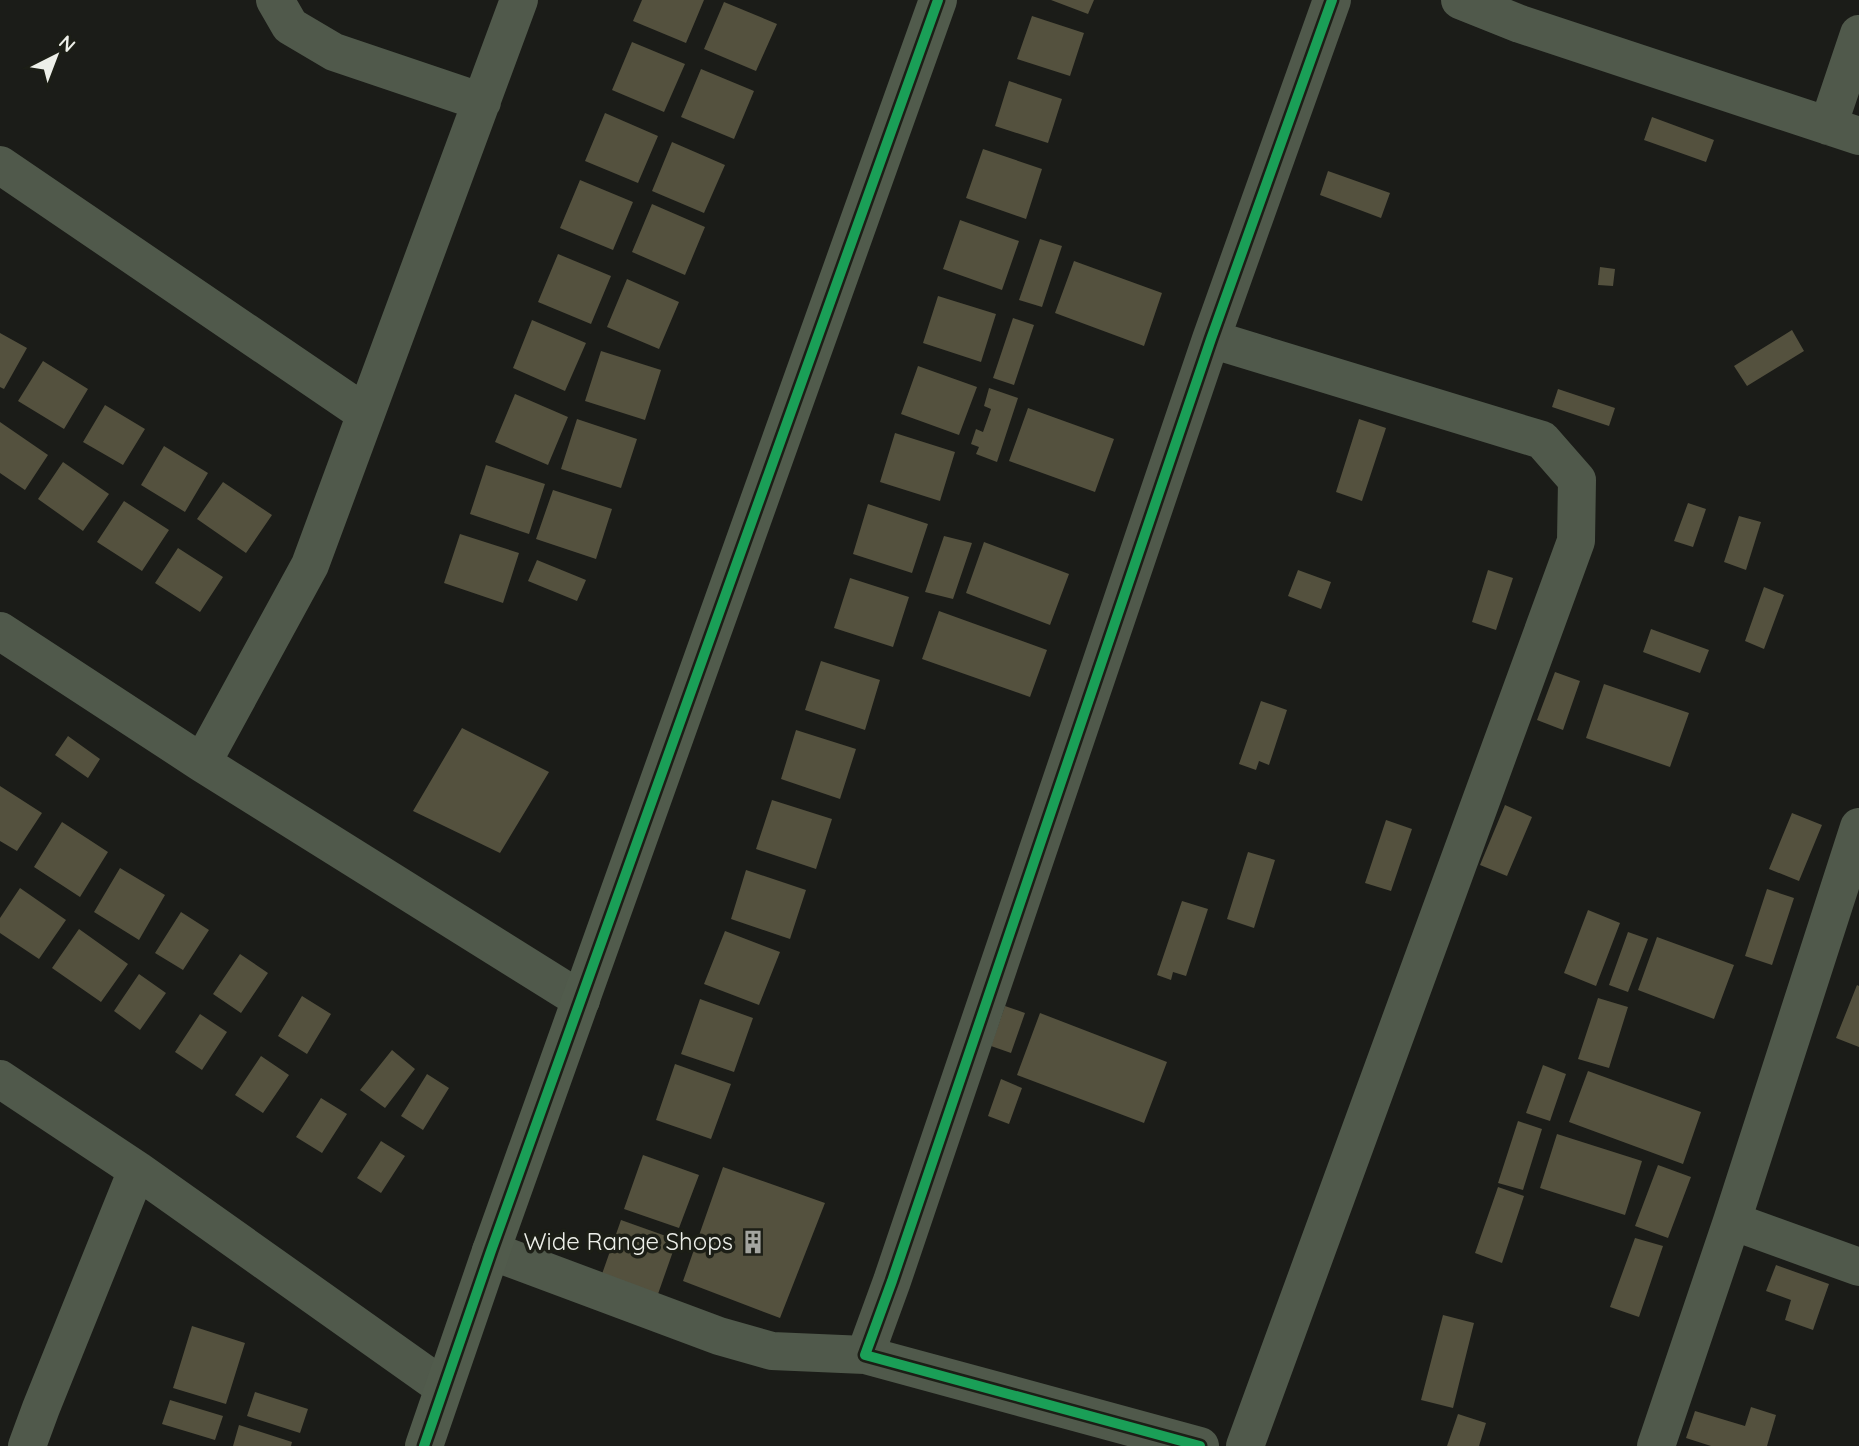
<svg xmlns="http://www.w3.org/2000/svg" width="1859" height="1446" viewBox="0 0 1859 1446" font-family="Quicksand,sans-serif">
  <style>
    .building { fill: #54513e }
    .lines { fill: none; stroke-linecap: round; stroke-linejoin: round }
    .street { stroke: #50594b; stroke-width: 38 }
    .secondary { stroke: #515b4c; stroke-width: 38 }
    .cycleway-casing { stroke: #1c1e16; stroke-width: 15 }
    .cycleway { stroke: #1a9f57; stroke-width: 10 }
    .labels { text-anchor: middle; stroke-width: 7; stroke-linejoin: round; paint-order: stroke }
    .poi-label { font-size: 24px; fill: #edefe9; stroke: #1c1e16; text-anchor: end }
  </style>
  <rect width="100%" height="100%" fill="#1b1c18"/>
  <path class="building" d="M 642,0 L 704,0 L 686,43 L 633,21 Z
    M 1051,0 L 1094,0 L 1088,14 Z
    M 724,2 L 777,24 L 756,71 L 704,49 Z
    M 1032,16 L 1084,33 L 1070,76 L 1017,59 Z
    M 632,42 L 685,64 L 664,112 L 612,90 Z
    M 701,69 L 754,91 L 734,139 L 681,117 Z
    M 1009,81 L 1062,99 L 1048,143 L 995,126 Z
    M 605,113 L 658,136 L 638,183 L 585,161 Z
    M 1652,117 L 1714,140 L 1706,162 L 1644,140 Z
    M 672,142 L 725,165 L 704,213 L 652,191 Z
    M 983,149 L 1042,169 L 1026,219 L 966,198 Z
    M 1328,171 L 1390,193 L 1381,218 L 1320,195 Z
    M 580,180 L 633,202 L 613,250 L 560,228 Z
    M 652,204 L 705,227 L 685,275 L 632,252 Z
    M 960,220 L 1019,241 L 1002,290 L 943,269 Z
    M 1040,239 L 1062,246 L 1042,307 L 1019,300 Z
    M 558,254 L 611,276 L 591,324 L 538,302 Z
    M 1074,261 L 1162,293 L 1144,346 L 1055,313 Z
    M 1600,267 L 1615,269 L 1613,286 L 1598,285 Z
    M 627,279 L 679,302 L 659,349 L 607,327 Z
    M 938,296 L 996,314 L 981,362 L 923,343 Z
    M 1013,318 L 1034,325 L 1014,385 L 993,378 Z
    M 532,320 L 586,343 L 565,391 L 513,368 Z
    M 1792,330 L 1804,351 L 1747,386 L 1734,366 Z
    M 0,333 L 27,348 L 4,389 L 0,387 Z
    M 601,351 L 661,370 L 645,420 L 585,401 Z
    M 43,361 L 88,389 L 64,429 L 18,401 Z
    M 918,366 L 977,387 L 959,435 L 901,414 Z
    M 989,388 L 1018,398 L 997,462 L 976,454 L 979,447 L 971,444 L 976,429 L 983,432 L 991,409 L 984,406 Z
    M 1558,389 L 1615,408 L 1609,426 L 1552,407 Z
    M 515,394 L 568,417 L 548,465 L 495,442 Z
    M 105,405 L 145,429 L 123,465 L 83,442 Z
    M 1028,408 L 1114,439 L 1095,492 L 1009,461 Z
    M 577,419 L 637,439 L 621,488 L 561,469 Z
    M 1359,419 L 1386,428 L 1362,501 L 1336,492 Z
    M 0,422 L 48,455 L 25,490 L 0,473 Z
    M 895,433 L 955,452 L 940,501 L 880,482 Z
    M 164,446 L 208,473 L 185,512 L 141,485 Z
    M 63,462 L 109,494 L 83,531 L 38,499 Z
    M 486,465 L 545,484 L 529,534 L 470,514 Z
    M 223,482 L 272,515 L 246,553 L 197,519 Z
    M 553,490 L 612,509 L 596,559 L 536,539 Z
    M 124,501 L 169,530 L 142,571 L 97,542 Z
    M 1688,503 L 1706,509 L 1693,547 L 1674,541 Z
    M 868,504 L 928,524 L 912,573 L 853,554 Z
    M 1739,516 L 1761,522 L 1746,570 L 1724,562 Z
    M 460,534 L 519,553 L 503,603 L 444,583 Z
    M 944,536 L 972,543 L 953,599 L 925,592 Z
    M 984,542 L 1069,574 L 1050,625 L 966,593 Z
    M 178,548 L 223,577 L 200,612 L 155,583 Z
    M 537,560 L 586,580 L 577,601 L 528,581 Z
    M 1298,570 L 1331,582 L 1321,609 L 1288,596 Z
    M 1488,570 L 1513,578 L 1496,630 L 1472,622 Z
    M 850,578 L 909,597 L 893,647 L 834,628 Z
    M 1764,587 L 1784,595 L 1764,649 L 1745,641 Z
    M 939,611 L 1047,650 L 1030,697 L 922,659 Z
    M 1651,629 L 1709,650 L 1700,673 L 1643,652 Z
    M 821,661 L 880,680 L 865,730 L 805,710 Z
    M 1555,672 L 1580,681 L 1563,730 L 1537,720 Z
    M 1604,684 L 1689,713 L 1670,767 L 1586,738 Z
    M 1261,701 L 1287,710 L 1269,765 L 1259,761 L 1256,770 L 1239,764 Z
    M 462,728 L 549,772 L 500,853 L 413,811 Z
    M 796,730 L 856,749 L 840,799 L 781,779 Z
    M 68,736 L 100,759 L 88,778 L 55,755 Z
    M 0,786 L 42,813 L 17,851 L 0,841 Z
    M 772,800 L 832,819 L 816,869 L 756,849 Z
    M 1505,805 L 1532,817 L 1507,876 L 1480,865 Z
    M 1792,813 L 1822,825 L 1799,881 L 1769,869 Z
    M 1386,820 L 1412,829 L 1391,891 L 1365,883 Z
    M 62,822 L 108,852 L 80,897 L 34,867 Z
    M 1248,852 L 1275,860 L 1254,928 L 1227,919 Z
    M 120,868 L 165,895 L 139,940 L 94,912 Z
    M 746,870 L 806,890 L 790,939 L 731,919 Z
    M 20,888 L 66,920 L 39,959 L 0,933 L 0,918 Z
    M 1767,889 L 1794,898 L 1772,965 L 1745,956 Z
    M 1182,901 L 1208,909 L 1186,976 L 1173,972 L 1171,980 L 1157,975 Z
    M 1588,910 L 1620,923 L 1596,986 L 1564,973 Z
    M 181,912 L 209,930 L 183,970 L 155,953 Z
    M 79,929 L 128,964 L 101,1002 L 52,968 Z
    M 725,931 L 780,952 L 759,1005 L 704,984 Z
    M 1628,932 L 1648,939 L 1628,992 L 1609,985 Z
    M 1657,937 L 1734,965 L 1714,1019 L 1638,990 Z
    M 240,954 L 268,973 L 241,1013 L 213,994 Z
    M 139,974 L 166,993 L 140,1030 L 114,1011 Z
    M 1857,985 L 1859,986 L 1859,1047 L 1836,1038 Z
    M 302,996 L 331,1014 L 307,1054 L 278,1036 Z
    M 1598,998 L 1628,1007 L 1609,1068 L 1578,1059 Z
    M 700,999 L 753,1018 L 734,1072 L 681,1054 Z
    M 1005,1006 L 1025,1013 L 1011,1053 L 991,1046 Z
    M 1040,1013 L 1167,1062 L 1144,1123 L 1017,1075 Z
    M 200,1014 L 227,1032 L 202,1070 L 175,1052 Z
    M 392,1050 L 415,1069 L 385,1108 L 360,1090 Z
    M 261,1056 L 289,1075 L 263,1113 L 235,1095 Z
    M 675,1064 L 731,1084 L 711,1139 L 656,1120 Z
    M 1543,1065 L 1566,1074 L 1550,1121 L 1526,1113 Z
    M 1588,1071 L 1701,1112 L 1683,1164 L 1569,1122 Z
    M 427,1074 L 449,1088 L 423,1130 L 401,1116 Z
    M 1001,1079 L 1022,1088 L 1009,1124 L 988,1116 Z
    M 321,1098 L 347,1114 L 322,1153 L 296,1137 Z
    M 1518,1121 L 1542,1129 L 1523,1190 L 1498,1183 Z
    M 1557,1134 L 1642,1161 L 1625,1215 L 1540,1188 Z
    M 381,1141 L 405,1156 L 381,1193 L 357,1178 Z
    M 643,1155 L 699,1175 L 679,1228 L 624,1209 Z
    M 1658,1165 L 1691,1177 L 1668,1238 L 1635,1226 Z
    M 723,1167 L 825,1203 L 780,1318 L 683,1281 Z
    M 1498,1187 L 1524,1196 L 1502,1263 L 1475,1253 Z
    M 621,1220 L 677,1240 L 658,1294 L 602,1274 Z
    M 1635,1238 L 1663,1246 L 1639,1317 L 1610,1307 Z
    M 1776,1265 L 1829,1284 L 1813,1330 L 1785,1320 L 1791,1300 L 1766,1291 Z
    M 1443,1315 L 1474,1323 L 1453,1408 L 1421,1400 Z
    M 192,1326 L 245,1343 L 226,1404 L 173,1388 Z
    M 255,1392 L 308,1409 L 300,1433 L 247,1416 Z
    M 170,1400 L 223,1416 L 215,1440 L 162,1424 Z
    M 1751,1407 L 1776,1415 L 1767,1446 L 1711,1446 L 1686,1438 L 1695,1411 L 1745,1426 Z
    M 1458,1414 L 1486,1423 L 1479,1446 L 1447,1446 Z
    M 239,1425 L 292,1442 L 291,1446 L 233,1446 Z"/>
  <g class="lines">
    <path class="street" d="M 275,0 L 290,26 L 334,52 L 482,102
      M 1460,0 L 1520,24 L 1859,136
      M 1828,126 L 1859,34
      M 0,165 L 366,414
      M 1211,339 L 1542,440 L 1577,480 L 1576,541 L 1245,1446
      M 0,631 L 202,763 L 581,1000
      M 202,763 L 310,565 L 519,0
      M 0,1079 L 137,1170 L 443,1387
      M 1732,1221 L 1859,1267
      M 491,1251 L 719,1336 L 772,1351 L 865,1355
      M 27,1446 L 41,1408 L 137,1170
      M 1200,1446 L 865,1355 L 892,1281 L 1211,339 L 1332,0
      M 1656,1446 L 1732,1221 L 1859,827"/>
    <path class="secondary" d="M 424,1446 L 491,1251 L 938,0"/>
    <g class="cycleway-casing">
      <path id="cycleway" d="M 424,1446 L 491,1251 L 938,0
        M 1200,1446 L 865,1355 L 892,1281 L 1211,339 L 1332,0"/>
    </g>
    <use href="#cycleway" class="cycleway"/>
  </g>
  <defs>
    <g id="building-bare" transform="scale(1.89)"><path d="M-4-6H4V6H1V3H-1V6H-4ZM-2.5-4.3h1.7v1.8h-1.7ZM.8-4.3h1.7v1.8H.8ZM-2.5-1h1.7V.8h-1.7ZM.8-1h1.7V.8H.8Z" fill="#a4a5a0" stroke="#1c1e16" stroke-width="2.5" paint-order="stroke"/></g>
  </defs>
  <g fill-rule="evenodd">
    <use href="#building-bare" x="753" y="1242"/>
  </g>
  <g class="labels">
    <g class="poi-label">
      <text x="733" y="1250">Wide Range Shops</text>
    </g>
  </g>
  <g transform="translate(56 56) rotate(42)" stroke="#1c1e16" stroke-width="5" paint-order="stroke">
  <path d="M0-5L12 26L0 18L-12 26Z" fill="#edefe9"/>
  <text y="-10" font-size="19" font-weight="bold" text-anchor="middle" fill="#edefe9">N</text>
  </g>
</svg>
